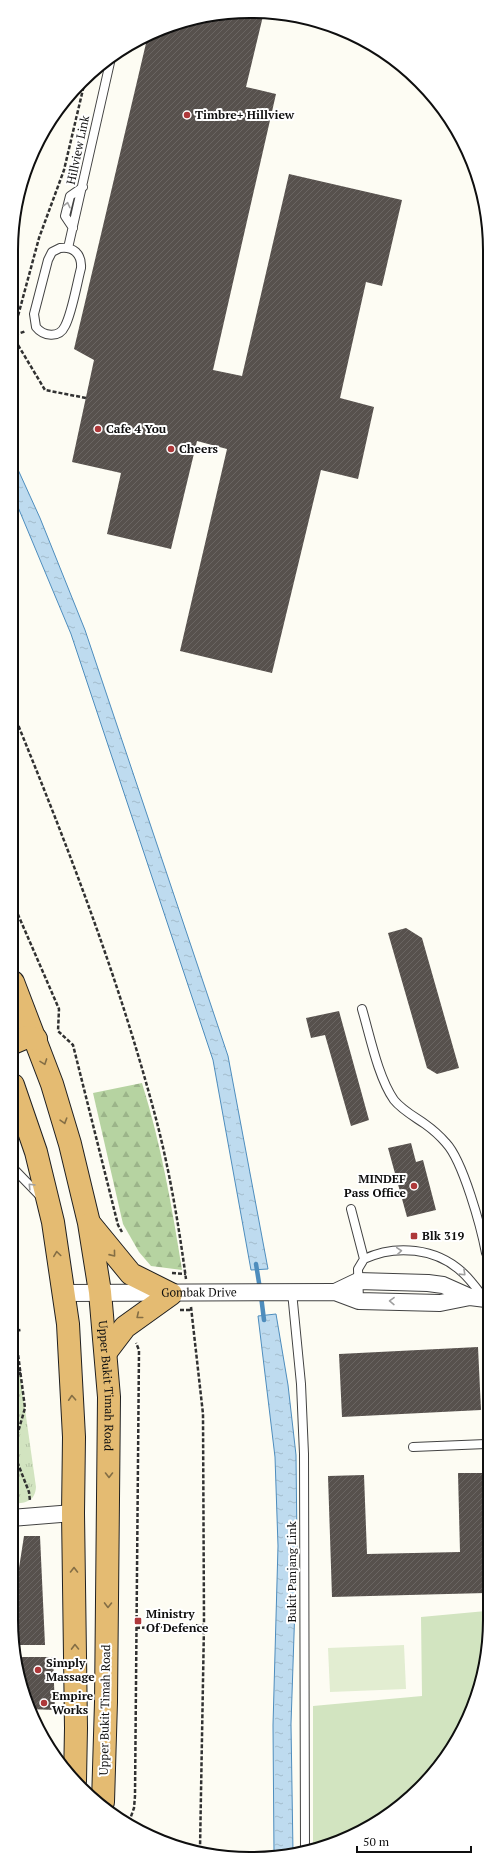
<svg xmlns="http://www.w3.org/2000/svg" width="501" height="1870" viewBox="0 0 501 1870" font-family="'PT Serif',serif">
  <style>
    .grass { fill: #d2e4c0 }
    .forest { fill: url(#forest-firs) }
    .park { fill: url(#park-tufts) }
    .pitch { fill: #e2edd1 }
    .water { fill: url(#water-ripples); stroke: #4e8dbd }
    .lines { fill: none; stroke-linecap: round; stroke-linejoin: round }
    .stream { stroke: #4e8dbd; stroke-width: 4.5 }
    .building { fill: url(#building-hatch) }
    .service-casing { stroke: #424242; stroke-width: 10 }
    .minor-casing { stroke: #424242; stroke-width: 18 }
    .trunk-casing { stroke: #202020; stroke-width: 24 }
    .path { stroke: #313131; stroke-width: 2.5; stroke-dasharray: 4 2; stroke-linecap: butt }
    .service { stroke: #fff; stroke-width: 8 }
    .minor { stroke: #fff; stroke-width: 16 }
    .trunk { stroke: #e4bb72; stroke-width: 22 }
    .oneway { stroke: #9f9f9f }
    .oneway2 { stroke: #846e45 }
    .poi-dot { fill: #ae383a; stroke: #fff; stroke-width: 1.5 }
    .labels { text-anchor: middle; stroke-width: 4; stroke-linejoin: round; paint-order: stroke }
    .poi-label { font-size: 12px; font-weight: bold; fill: #0f0f0f; stroke: #fff; text-anchor: start }
    .street-label { font-size: 12px; fill: #0f0f0f; stroke: #fff }
    .rim { fill: none; stroke: #0f0f0f; stroke-width: 2 }
  </style>
  <defs>
    <pattern id="forest-firs" width="22" height="20" patternUnits="userSpaceOnUse"><rect width="22" height="20" fill="#b6d3a1"/><path d="M5 1l3.5 6h-7zM16 11l3.5 6h-7z" fill="#9bb489"/></pattern>
    <pattern id="park-tufts" width="24" height="20" patternUnits="userSpaceOnUse"><rect width="24" height="20" fill="#d2e4c0"/><path d="M3 7l-1-3M5 7V3M7 7l1-3M15 17l-1-3M17 17v-4M19 17l1-3" fill="none" stroke="#b3c2a4"/></pattern>
    <pattern id="water-ripples" width="26" height="14" patternUnits="userSpaceOnUse"><rect width="26" height="14" fill="#bedbef"/><path d="M2 4q2-2 4 0t4 0M15 11q2-2 4 0t4 0" fill="none" stroke="#a2bbcc"/></pattern>
    <pattern id="building-hatch" width="6" height="6" patternUnits="userSpaceOnUse"><rect width="6" height="6" fill="#57514d"/><path d="M-1 1l2-2M0 6l6-6M5 7l2-2" fill="none" stroke="#6a6562"/></pattern>
  </defs>
  <rect width="100%" height="100%" fill="#fdfcf3"/>
  <path class="grass" d="M 486,1611 L 485,1666 L 458,1739 L 396,1810 L 313,1851 L 313,1706 L 422,1696 L 421,1617 Z"/>
  <path class="forest" d="M 142,1083 C 161,1144 172,1207 182,1270 L 151,1266 L 139,1252 L 123,1224 L 93,1093 Z"/>
  <path class="park" d="M 12,1317 L 36,1487 C 35,1502 25,1503 11,1504 Z"/>
  <path class="pitch" d="M 404,1645 L 406,1689 L 330,1692 L 328,1648 Z"/>
  <path class="water" d="M 15,463 L 40,518 L 85,630 L 228,1056 L 268,1269 L 251,1270 L 213,1060 L 71,634 L 15,500 Z
    M 276,1314 L 288,1385 L 296,1455 L 297,1546 L 291,1724 L 293,1853 L 274,1855 L 273,1725 L 278,1546 L 275,1457 L 258,1316 Z"/>
  <g class="lines">
    <path class="stream" d="M 256,1264 L 260,1289
      M 261,1296 L 264,1320"/>
  </g>
  <path class="building" d="M 204,16 L 263,16 L 246,87 L 276,94 L 213,370 L 242,376 L 289,174 L 402,200 L 382,286 L 366,282 L 340,398 L 374,407 L 358,479 L 321,470 L 272,673 L 180,651 L 227,449 L 197,441 L 171,549 L 107,534 L 121,473 L 72,462 L 94,360 L 74,349 L 147,39 Z
    M 406,928 L 422,938 L 459,1068 L 437,1074 L 427,1068 L 388,933 Z
    M 339,1011 L 369,1120 L 351,1126 L 325,1035 L 311,1038 L 306,1018 Z
    M 411,1143 L 416,1162 L 423,1160 L 436,1210 L 407,1217 L 388,1148 Z
    M 478,1347 L 481,1410 L 342,1417 L 339,1354 Z
    M 458,1473 L 486,1473 L 486,1593 L 332,1597 L 328,1476 L 364,1475 L 367,1554 L 460,1552 Z
    M 24,1536 L 40,1536 L 45,1645 L 16,1645 L 11,1620 L 11,1569 L 19,1568 Z
    M 18,1657 L 53,1657 L 55,1710 L 29,1709 Z"/>
  <g class="lines">
    <g class="service-casing">
      <path id="service" d="M 73,228 L 65,216 L 70,196 L 83,187
        M 60,248 C 73,246 82,254 81,268 C 77,283 72,313 65,326 C 59,339 43,336 36,327 L 34,314 L 48,260 L 52,252 Z
        M 68,248 L 111,58
        M 362,1009 C 370,1036 378,1077 394,1100 C 402,1110 415,1117 425,1124 C 432,1129 440,1136 446,1143 C 463,1161 481,1227 486,1253
        M 12,1167 L 41,1197
        M 351,1209 L 364,1259 L 358,1269 L 359,1301
        M 364,1259 C 396,1244 436,1248 462,1272 C 470,1279 477,1289 484,1298
        M 292,1292 L 301,1384 L 304,1454 L 305,1852
        M 413,1447 L 486,1444"/>
    </g>
    <g class="minor-casing">
      <g id="minor">
        <path d="M 335,1292 L 358,1281 L 428,1283 L 443,1285 L 470,1297"/>
        <path id="s1" d="M 64,1293 L 335,1292 L 359,1301 L 440,1303 L 470,1297 L 486,1299"/>
        <path d="M 11,1518 L 73,1513"/>
      </g>
    </g>
    <g class="trunk-casing">
      <g id="trunk">
        <path id="s2" d="M 13,982 L 52,1084 L 70,1144 L 89,1223 L 100,1292 L 109,1397 L 106,1702 L 103,1802"/>
        <path d="M 13,1043 L 27,1037 L 36,1039"/>
        <path d="M 13,1085 L 36,1152 L 53,1222 L 68,1324 L 74,1437 L 73,1513 L 76,1728 L 75,1781"/>
        <path d="M 90,1224 L 131,1274 L 171,1294 L 125,1327 L 106,1352"/>
      </g>
    </g>
    <path class="path" d="M 15,327 L 39,238 L 64,170 L 84,85
      M 15,335 L 26,331
      M 15,340 L 45,390 L 86,398
      M 14,715 C 66,842 116,971 152,1104 C 168,1161 178,1220 186,1279
      M 13,903 L 59,1009 L 58,1031 L 73,1045 L 118,1225 L 122,1232
      M 172,1273 L 186,1274
      M 191,1307 L 203,1414 L 204,1625 L 200,1849
      M 180,1310 L 191,1310
      M 12,1377 L 20,1373 L 12,1366
      M 13,1451 L 29,1492 L 30,1501
      M 12,1453 L 25,1408 L 15,1331 L 21,1330
      M 136,1628 L 204,1625
      M 129,1822 L 134,1808 L 135,1796 L 139,1350 L 136,1343"/>
    <use href="#service" class="service"/>
    <use href="#minor" class="minor"/>
    <use href="#trunk" class="trunk"/>
  </g>
  <defs><path id="oneway-chevron" d="M-2-3.5L2.5 0L-2 3.5" fill="none" stroke-width="1.6" stroke-linecap="round" stroke-linejoin="round"/></defs>
  <g class="oneway">
    <use href="#oneway-chevron" transform="translate(67 205) rotate(-77)"/>
    <use href="#oneway-chevron" transform="translate(31 1186) rotate(-134)"/>
    <use href="#oneway-chevron" transform="translate(399 1251) rotate(-5)"/>
    <use href="#oneway-chevron" transform="translate(463 1273) rotate(44)"/>
    <use href="#oneway-chevron" transform="translate(392 1301) rotate(-179)"/>
  </g>
  <g class="oneway2">
    <use href="#oneway-chevron" transform="translate(44 1062) rotate(70)"/>
    <use href="#oneway-chevron" transform="translate(64 1121) rotate(73)"/>
    <use href="#oneway-chevron" transform="translate(57 1254) rotate(-98)"/>
    <use href="#oneway-chevron" transform="translate(113 1254) rotate(51)"/>
    <use href="#oneway-chevron" transform="translate(139 1316) rotate(141)"/>
    <use href="#oneway-chevron" transform="translate(72 1398) rotate(-93)"/>
    <use href="#oneway-chevron" transform="translate(109 1475) rotate(90)"/>
    <use href="#oneway-chevron" transform="translate(74 1570) rotate(-90)"/>
    <use href="#oneway-chevron" transform="translate(108 1605) rotate(91)"/>
    <use href="#oneway-chevron" transform="translate(75 1647) rotate(-91)"/>
  </g>
  <g class="poi-dot">
    <circle cx="187" cy="115" r="4"/>
    <circle cx="98" cy="429" r="4"/>
    <circle cx="171" cy="449" r="4"/>
    <circle cx="414" cy="1186" r="4"/>
    <rect x="410" y="1232" width="8" height="8" rx="2"/>
    <rect x="134" y="1617" width="8" height="8" rx="2"/>
    <circle cx="38" cy="1670" r="4"/>
    <circle cx="44" cy="1703" r="4"/>
  </g>
  <g class="labels">
    <g class="poi-label">
      <text x="195" y="119">Timbre+ Hillview</text>
      <text x="106" y="433">Cafe 4 You</text>
      <text x="179" y="453">Cheers</text>
      <text x="406" y="1183" text-anchor="end">MINDEF<tspan x="406" dy="14">Pass Office</tspan></text>
      <text x="422" y="1240">Blk 319</text>
      <text x="146" y="1618">Ministry<tspan x="146" dy="14">Of Defence</tspan></text>
      <text x="46" y="1667">Simply<tspan x="46" dy="14">Massage</tspan></text>
      <text x="52" y="1700">Empire<tspan x="52" dy="14">Works</tspan></text>
    </g>
    <g class="street-label">
      <text transform="translate(78 150) rotate(-78)" y="4">Hillview Link</text>
      <text dy="4" stroke="none"><textPath href="#s1" startOffset="135">Gombak Drive</textPath></text>
      <text dy="4" stroke="none"><textPath href="#s2" startOffset="417">Upper Bukit Timah Road</textPath></text>
      <text transform="translate(292 1572) rotate(-90)" y="4">Bukit Panjang Link</text>
      <text transform="translate(105 1710) rotate(-89)" y="4">Upper Bukit Timah Road</text>
    </g>
  </g>
  <path d="M0 0H501V1870H0ZM250 18H251A232 232 0 0 1 483 250V1620A232 232 0 0 1 251 1852H250A232 232 0 0 1 18 1620V250A232 232 0 0 1 250 18Z" fill="#fff" fill-rule="evenodd"/>
  <path class="rim" d="M250 18H251A232 232 0 0 1 483 250V1620A232 232 0 0 1 251 1852H250A232 232 0 0 1 18 1620V250A232 232 0 0 1 250 18Z"/>
  <path d="M357 1846v6h114v-6" fill="none" stroke="#0f0f0f" stroke-width="2"/>
  <text x="363" y="1846" font-size="12" fill="#0f0f0f" stroke="#ffffff" stroke-width="3" paint-order="stroke">50 m</text>
</svg>
